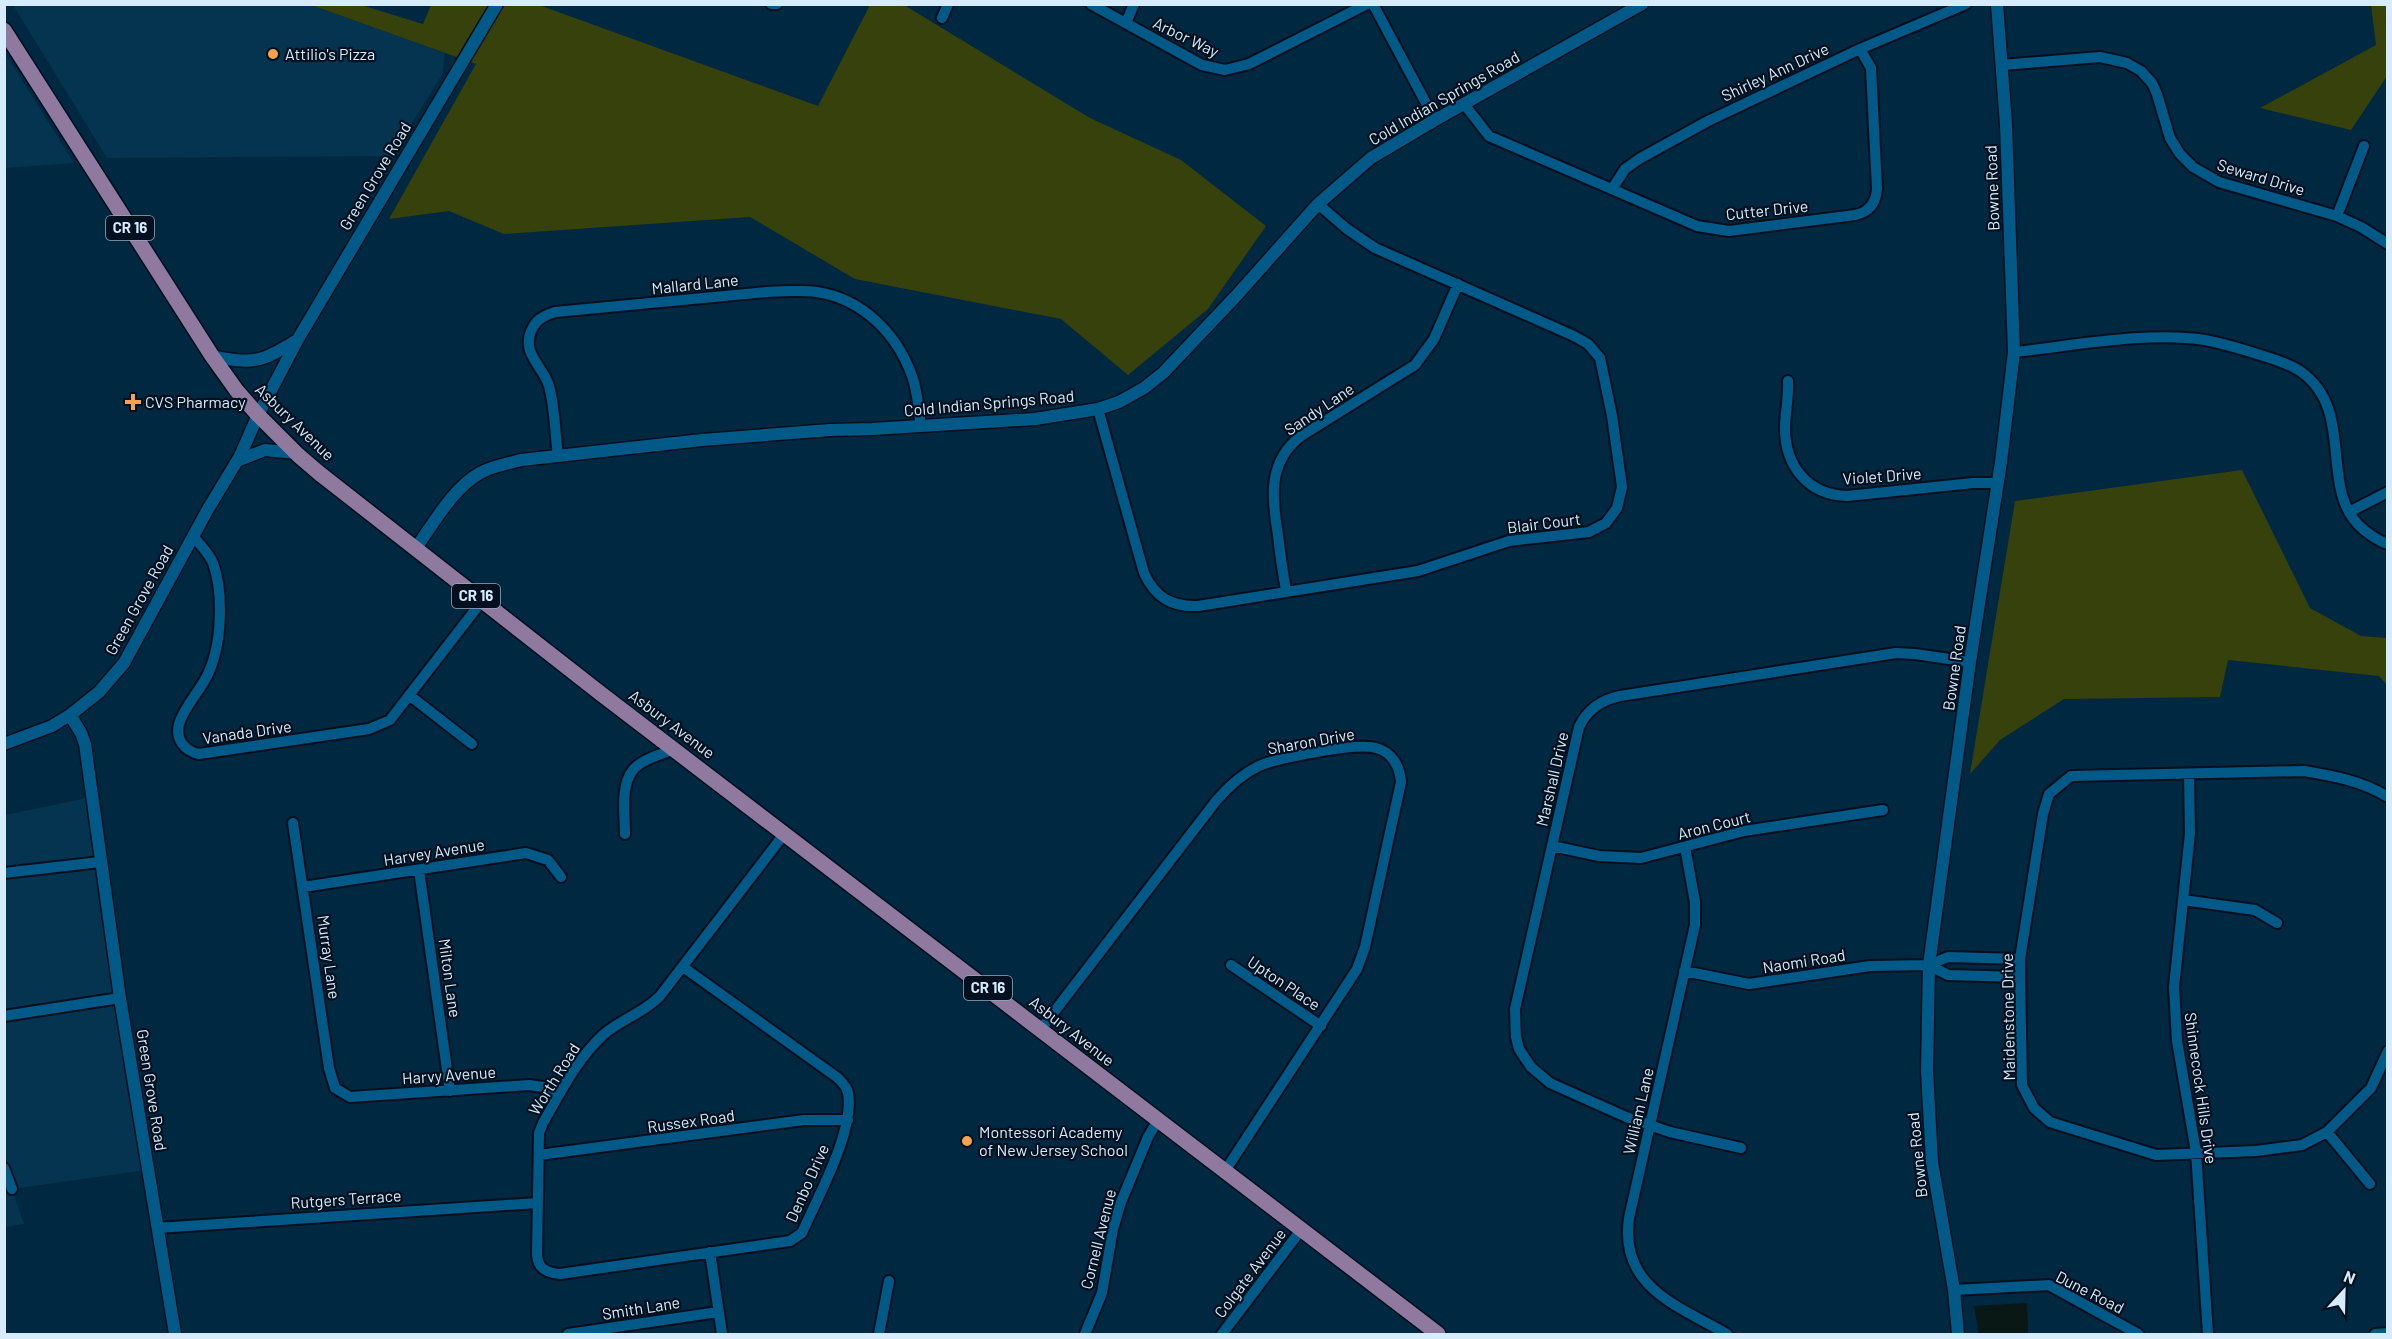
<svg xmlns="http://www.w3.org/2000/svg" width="2392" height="1339" viewBox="0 0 2392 1339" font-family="Barlow,sans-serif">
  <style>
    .built { fill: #04344f }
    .green { fill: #36410c }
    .water { fill: #091815 }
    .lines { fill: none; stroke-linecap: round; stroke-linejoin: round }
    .minor-casing { stroke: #00101e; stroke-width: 14 }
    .tertiary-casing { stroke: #00101e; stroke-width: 15 }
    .primary-casing { stroke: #00101e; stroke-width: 18 }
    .minor { stroke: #005987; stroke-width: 10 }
    .tertiary { stroke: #005987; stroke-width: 12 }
    .primary { stroke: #90799e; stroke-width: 15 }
    .poi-dot { fill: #f9a04d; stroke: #00101e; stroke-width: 2 }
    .labels { text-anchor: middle; stroke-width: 4.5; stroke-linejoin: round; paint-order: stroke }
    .shield { fill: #00101e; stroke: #96a9b9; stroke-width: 1.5 }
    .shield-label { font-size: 15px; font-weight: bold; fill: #d6ebfb }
    .street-label { font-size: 16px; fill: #d6ebfb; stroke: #00101e }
    .poi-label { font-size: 16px; fill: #d6ebfb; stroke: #00101e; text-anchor: start }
  </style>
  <rect width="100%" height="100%" fill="#002840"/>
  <path class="built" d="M 13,5 L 311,5 L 445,53 L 442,75 L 391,156 L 107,158 Z
    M 4,53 L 5,53 L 74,163 L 5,168 Z
    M 92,797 L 147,1170 L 12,1189 L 24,1224 L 5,1227 L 5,815 Z"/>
  <path class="green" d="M 311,5 L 361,5 L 423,24 L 431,5 L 539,5 L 818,106 L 870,5 L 904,5 L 1090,118 L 1181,160 L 1266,226 L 1208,309 L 1128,375 L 1061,319 L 855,279 L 750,217 L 504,234 L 449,211 L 389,219 L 476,64 Z
    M 2371,5 L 2387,5 L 2387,76 L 2351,130 L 2260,108 L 2376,45 Z
    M 2242,470 L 2310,608 L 2361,636 L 2387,638 L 2387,685 L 2379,676 L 2228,660 L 2220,697 L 2064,699 L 2000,740 L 1970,774 L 2015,501 Z"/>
  <path class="water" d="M 2027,1303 L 2028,1334 L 1979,1334 L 1974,1306 Z"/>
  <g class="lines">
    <g class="minor-casing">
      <path id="minor" d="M 771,4 L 777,4
        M 1091,4 L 1202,65 L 1225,70 L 1249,64 L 1367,4
        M 1373,4 L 1435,120
        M 942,18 L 948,4
        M 1126,23 L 1134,4
        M 2002,65 L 2100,57 L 2127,63 L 2141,71 L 2152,83 L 2157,94 L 2170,138 L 2180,154 L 2193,167 L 2219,182 L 2337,216 L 2361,227 L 2388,244
        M 1464,104 L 1489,136 L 1697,226 L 1729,231 L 1855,215 C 1869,212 1876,203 1877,189 L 1871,68 L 1860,49
        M 1612,189 L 1625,169 L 1639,159 L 1708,121 L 1860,49 L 1966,4
        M 2337,216 L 2364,146
        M 2014,352 C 2072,346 2148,331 2205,340 C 2221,343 2238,348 2254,353 C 2270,358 2286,362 2300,371 C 2358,411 2316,491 2364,530 C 2372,536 2378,541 2388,544
        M 1788,381 C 1789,397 1785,413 1785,428 C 1785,466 1808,495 1847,496 L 1973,483 L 1997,483
        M 1098,409 L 1144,573 C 1155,597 1171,607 1198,606 L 1418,571 L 1509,541 L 1589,532 L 1606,523 L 1617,508 L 1622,487 L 1612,416 L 1600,358 L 1588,344 L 1574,336 L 1375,248 L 1347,229 L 1318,204
        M 558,456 C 555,433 555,408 549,386 C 543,365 519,353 533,327 C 537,319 545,315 555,312 L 767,292 C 784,291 801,290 817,292 C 863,299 897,334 912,376 C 918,391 918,410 921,426
        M 2349,512 L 2388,492
        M 194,537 C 200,545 209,553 213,563 C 224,594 222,646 207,676 C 199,692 184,707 179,724 C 175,740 185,751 199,754 L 369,729 L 390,720 L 482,601
        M 1286,591 C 1283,573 1280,554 1278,535 C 1272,499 1267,462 1301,436 L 1415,365 L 1434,339 L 1458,284
        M 409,695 L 472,744
        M 2189,774 L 2190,833 L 2174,987 L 2177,1041 L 2196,1152 L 2208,1334
        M 2388,797 C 2362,781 2334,776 2304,771 L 2071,776 L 2049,794 L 2043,814 L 2020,959 L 2020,977 L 2022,1085 L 2034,1108 L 2050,1122 L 2156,1155 L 2256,1151 L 2302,1145 L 2327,1132 L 2371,1088 L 2388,1051
        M 293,823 L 329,1068 L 335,1088 L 350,1097 L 529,1085 L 543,1087 L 559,1095
        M 625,834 C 625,815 620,786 633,770 C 642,759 662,754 675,749
        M 1552,846 L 1599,856 L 1641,858 L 1744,831 L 1883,810
        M 1685,847 L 1695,902 L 1695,925 L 1629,1218 C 1619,1287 1678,1306 1727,1334
        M 419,870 L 450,1091
        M 4,873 L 100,862
        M 303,887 L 526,853 L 548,860 L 561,877
        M 2183,900 L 2255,910 L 2277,923
        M 1231,965 L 1321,1026
        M 1929,965 L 1948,975 L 2020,977
        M 683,967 L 838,1078 C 842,1082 847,1087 848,1093 C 855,1131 817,1198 802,1233 L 790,1241 L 560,1274 C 547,1273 538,1269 537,1255 L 539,1133 L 543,1123 C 560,1093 577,1059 603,1035 C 621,1019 644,1013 660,996 L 785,833
        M 1684,971 L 1749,984 L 1870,966 L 1929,965 L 1948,957 L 2020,959
        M 4,1016 L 120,998
        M 1041,1029 L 1216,801 C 1228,787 1242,774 1259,766 C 1278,758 1357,742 1376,748 C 1392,752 1400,767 1401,782 L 1365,947 L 1357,969 L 1225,1171
        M 2327,1132 L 2370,1184
        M 1741,1148 L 1670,1132 L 1626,1117 L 1550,1083 L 1531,1067 L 1519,1049 L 1516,1037 L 1515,1009 L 1579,727 C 1587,710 1601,700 1620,696 L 1896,653 L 1915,654 L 1970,662
        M 539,1155 L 804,1120 L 848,1120
        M 4,1168 L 12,1189
        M 157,1228 L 537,1203
        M 710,1252 L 722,1334
        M 1954,1290 L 2049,1285 L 2138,1334
        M 568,1334 L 718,1312
        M 879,1334 L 889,1281
        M 1085,1334 L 1102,1293 L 1113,1229 L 1121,1202 L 1148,1137 L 1158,1120
        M 1222,1334 L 1301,1230
        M 2375,1334 L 2388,1333"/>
    </g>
    <g class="tertiary-casing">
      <path id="tertiary" d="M 212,356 C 254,365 261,362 297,340
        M 237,461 L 265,450 L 296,453
        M 416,548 C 434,523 452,489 480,473 C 492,466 507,464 521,460 L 702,440 L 830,430 L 872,429 L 1035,419 L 1098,409 L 1119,402 L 1144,388 L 1163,373 L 1236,296 L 1318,204 L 1371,158 L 1435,120 L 1642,4
        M 70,715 L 81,733 L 85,744 L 120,998 L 175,1334
        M 4,744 L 52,726 L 70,715 L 99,692 L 124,663 L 208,509 L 240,456 L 258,415 L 298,339 L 497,4
        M 1958,1334 L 1954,1290 L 1932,1162 L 1927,1071 L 1929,965 L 1970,662 L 2001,462 L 2014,352 L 2006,125 L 1997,4"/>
    </g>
    <g class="primary-casing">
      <path id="primary" d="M 4,30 L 212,356 L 237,391 L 258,415 L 298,455 L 319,473 L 600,693 L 1438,1334"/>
    </g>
    <use href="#minor" class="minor"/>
    <use href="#tertiary" class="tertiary"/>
    <use href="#primary" class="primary"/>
  </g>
  <g class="poi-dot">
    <circle cx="273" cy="54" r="6"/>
    <path d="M130 393h6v6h6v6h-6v6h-6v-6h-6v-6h6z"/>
    <circle cx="967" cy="1141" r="6"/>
  </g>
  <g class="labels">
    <g class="shield">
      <rect x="106" y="216" width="48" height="24" rx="4.5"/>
      <rect x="452" y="584" width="48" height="24" rx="4.5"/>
      <rect x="964" y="976" width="48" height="24" rx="4.5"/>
    </g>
    <g class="shield-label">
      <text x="130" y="233">CR 16</text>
      <text x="476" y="601">CR 16</text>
      <text x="988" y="993">CR 16</text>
    </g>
    <g class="street-label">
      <text transform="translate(1186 37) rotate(26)" y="6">Arbor Way</text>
      <text transform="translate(1775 72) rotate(-25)" y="6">Shirley Ann Drive</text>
      <text transform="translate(1444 98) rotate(-30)" y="6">Cold Indian Springs Road</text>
      <text transform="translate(375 176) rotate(-59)" y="6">Green Grove Road</text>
      <text transform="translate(2261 177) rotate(17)" y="6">Seward Drive</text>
      <text transform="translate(1992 188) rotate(-92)" y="6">Bowne Road</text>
      <text transform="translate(1767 210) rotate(-6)" y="6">Cutter Drive</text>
      <text transform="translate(695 284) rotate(-6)" y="6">Mallard Lane</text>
      <text transform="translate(989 403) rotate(-5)" y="6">Cold Indian Springs Road</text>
      <text transform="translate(1319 409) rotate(-34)" y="6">Sandy Lane</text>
      <text transform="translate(295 422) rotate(44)" y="6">Asbury Avenue</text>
      <text transform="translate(1882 476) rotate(-4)" y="6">Violet Drive</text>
      <text transform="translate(1544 523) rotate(-7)" y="6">Blair Court</text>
      <text transform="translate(139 600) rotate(-61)" y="6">Green Grove Road</text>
      <text transform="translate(1954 668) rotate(-82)" y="6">Bowne Road</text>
      <text transform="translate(672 724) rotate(37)" y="6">Asbury Avenue</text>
      <text transform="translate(247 732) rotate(-8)" y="6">Vanada Drive</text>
      <text transform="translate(1311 741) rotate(-10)" y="6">Sharon Drive</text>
      <text transform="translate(1552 779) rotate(-77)" y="6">Marshall Drive</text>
      <text transform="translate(1714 825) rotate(-14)" y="6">Aron Court</text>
      <text transform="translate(434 852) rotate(-9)" y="6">Harvey Avenue</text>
      <text transform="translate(329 957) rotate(82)" y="6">Murray Lane</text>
      <text transform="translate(1804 961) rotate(-9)" y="6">Naomi Road</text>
      <text transform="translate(450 978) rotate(82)" y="6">Milton Lane</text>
      <text transform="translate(1284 983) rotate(34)" y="6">Upton Place</text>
      <text transform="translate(2008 1017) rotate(-91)" y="6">Maidenstone Drive</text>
      <text transform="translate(1072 1031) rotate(38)" y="6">Asbury Avenue</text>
      <text transform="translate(449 1075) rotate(-4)" y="6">Harvy Avenue</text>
      <text transform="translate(554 1079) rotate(-58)" y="6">Worth Road</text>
      <text transform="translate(2201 1088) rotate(82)" y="6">Shinnecock Hills Drive</text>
      <text transform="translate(152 1090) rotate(81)" y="6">Green Grove Road</text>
      <text transform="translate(1638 1111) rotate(-77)" y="6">William Lane</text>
      <text transform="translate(691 1121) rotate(-8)" y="6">Russex Road</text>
      <text transform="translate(1917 1155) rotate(-96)" y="6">Bowne Road</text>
      <text transform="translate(807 1183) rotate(-66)" y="6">Denbo Drive</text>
      <text transform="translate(346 1199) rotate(-4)" y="6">Rutgers Terrace</text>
      <text transform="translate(1098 1239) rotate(-76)" y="6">Cornell Avenue</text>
      <text transform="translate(1250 1273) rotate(-53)" y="6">Colgate Avenue</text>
      <text transform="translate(2090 1292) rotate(27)" y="6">Dune Road</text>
      <text transform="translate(641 1308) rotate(-9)" y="6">Smith Lane</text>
    </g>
    <g class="poi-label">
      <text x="285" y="60">Attilio's Pizza</text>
      <text x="145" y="408">CVS Pharmacy</text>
      <text x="979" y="1138">Montessori Academy<tspan x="979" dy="18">of New Jersey School</tspan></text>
    </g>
  </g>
  <rect width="2392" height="1339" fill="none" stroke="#d6ebfb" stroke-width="12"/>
  <g transform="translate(2344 1291) rotate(22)" stroke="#00101e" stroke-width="4.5" paint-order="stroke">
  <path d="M0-4.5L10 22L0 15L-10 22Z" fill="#d6ebfb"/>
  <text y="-9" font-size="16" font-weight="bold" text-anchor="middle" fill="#d6ebfb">N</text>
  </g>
</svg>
